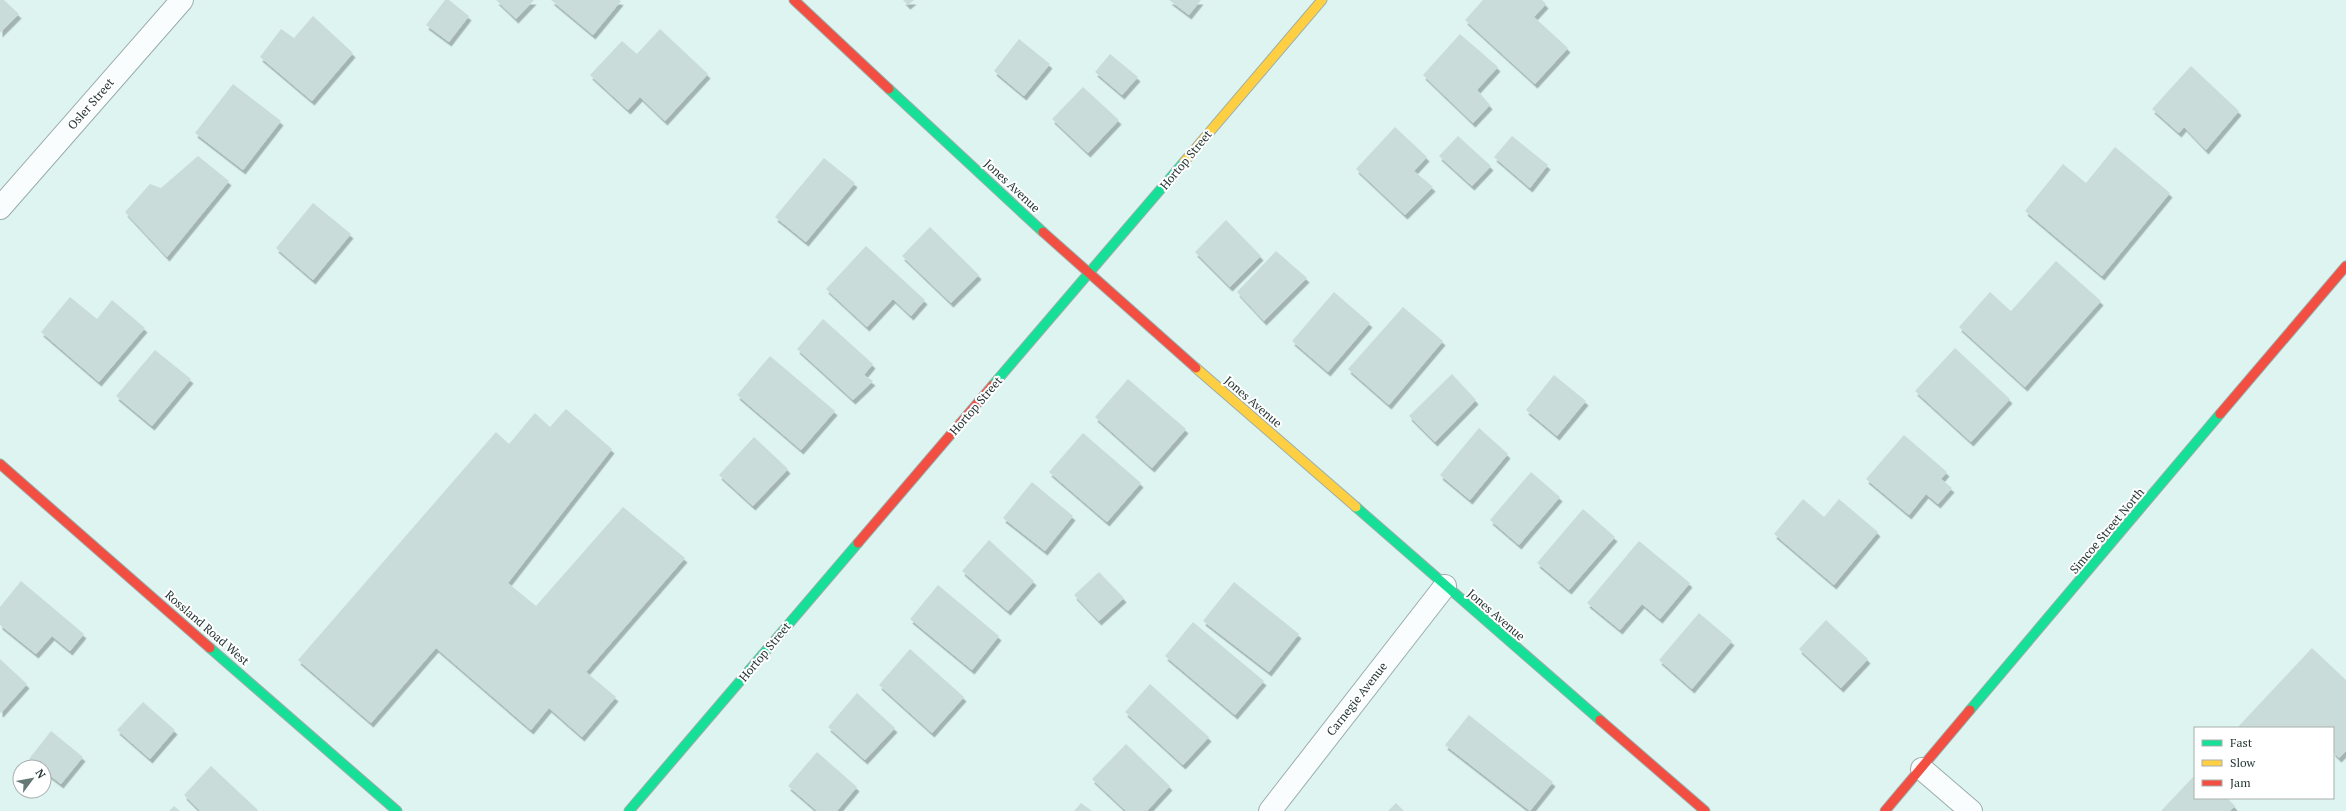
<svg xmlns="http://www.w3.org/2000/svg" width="2346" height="811" viewBox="0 0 2346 811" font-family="'PT Serif',serif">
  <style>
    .building { fill: #cadcda; filter: url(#shadow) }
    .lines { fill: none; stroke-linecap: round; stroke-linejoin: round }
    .street-casing { stroke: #9badab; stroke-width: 24 }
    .fast-casing { stroke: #9badab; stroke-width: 11 }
    .slow-casing { stroke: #9badab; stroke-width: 11 }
    .jam-casing { stroke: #9badab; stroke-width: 11 }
    .street { stroke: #fafdfd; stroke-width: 22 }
    .fast { stroke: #16e098; stroke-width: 9 }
    .slow { stroke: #ffcf43; stroke-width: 9 }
    .jam { stroke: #f24e42; stroke-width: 9 }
    .labels { text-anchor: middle; stroke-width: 4; stroke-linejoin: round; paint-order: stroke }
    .street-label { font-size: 12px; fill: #253634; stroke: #fff }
  </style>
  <defs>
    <filter id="shadow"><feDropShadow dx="2.5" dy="4.5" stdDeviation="0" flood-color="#0004"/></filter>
  </defs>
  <rect width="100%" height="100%" fill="#ddf4f1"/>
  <path class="building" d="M 0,0 L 4,0 L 19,14 L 0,33 Z
    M 445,0 L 449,0 L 469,16 L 449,42 L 426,25 Z
    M 496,0 L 534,0 L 516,19 Z
    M 551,0 L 619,0 L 621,1 L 593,35 Z
    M 903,0 L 914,0 L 908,5 Z
    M 1169,0 L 1201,0 L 1189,15 Z
    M 1483,0 L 1542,0 L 1546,4 L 1534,17 L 1568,48 L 1535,84 L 1465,20 Z
    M 313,16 L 353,53 L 312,101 L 260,57 L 281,29 L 294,38 Z
    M 660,29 L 708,74 L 665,121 L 640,97 L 628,110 L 590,75 L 622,41 L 637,54 Z
    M 1460,34 L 1498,67 L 1477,90 L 1490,105 L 1473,123 L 1423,75 Z
    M 1019,39 L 1050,64 L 1024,96 L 994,71 Z
    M 1110,54 L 1138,77 L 1122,95 L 1095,72 Z
    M 2191,66 L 2239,111 L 2206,150 L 2184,127 L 2179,133 L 2152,109 Z
    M 233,84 L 281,121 L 243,170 L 195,133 Z
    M 1083,87 L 1119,120 L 1088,153 L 1052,119 Z
    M 1395,127 L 1427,157 L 1414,171 L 1433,187 L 1405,215 L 1356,169 Z
    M 1458,136 L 1491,166 L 1472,186 L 1439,156 Z
    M 1512,136 L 1548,165 L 1530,188 L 1494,157 Z
    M 2115,147 L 2170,193 L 2102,276 L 2025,211 L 2063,164 L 2086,183 Z
    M 198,156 L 229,181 L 167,257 L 125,212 L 150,184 L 161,188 Z
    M 824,158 L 855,183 L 806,242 L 775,217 Z
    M 313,203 L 351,234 L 313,280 L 276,248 Z
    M 1226,220 L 1261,256 L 1230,287 L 1195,252 Z
    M 930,227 L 979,275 L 951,303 L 902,256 Z
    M 866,246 L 925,300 L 911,316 L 893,299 L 867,327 L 826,289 Z
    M 1276,251 L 1307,278 L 1264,321 L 1237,292 Z
    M 2056,261 L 2101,301 L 2025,387 L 1959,327 L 1990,292 L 2011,311 Z
    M 1334,292 L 1370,323 L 1328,372 L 1292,341 Z
    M 70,297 L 97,319 L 112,300 L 145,328 L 99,382 L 41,332 Z
    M 1403,307 L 1443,341 L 1389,405 L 1348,369 Z
    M 823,319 L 873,364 L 864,375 L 873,381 L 853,400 L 797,349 Z
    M 1955,348 L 2010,399 L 1971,442 L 1915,391 Z
    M 155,350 L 191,379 L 152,426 L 116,396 Z
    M 770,356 L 835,411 L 801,450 L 737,395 Z
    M 1452,374 L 1476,400 L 1435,442 L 1409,416 Z
    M 1554,375 L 1586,401 L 1557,436 L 1526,410 Z
    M 1128,379 L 1186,429 L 1152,468 L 1095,417 Z
    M 566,409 L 612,449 L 508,583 L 536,606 L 623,507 L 685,558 L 586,672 L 616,697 L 582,737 L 549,708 L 531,730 L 436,648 L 371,723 L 298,660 L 496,432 L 509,444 L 535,413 L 550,427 Z
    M 1479,428 L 1508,454 L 1470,500 L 1440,475 Z
    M 1083,433 L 1141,483 L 1107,522 L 1049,472 Z
    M 1904,435 L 1947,472 L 1941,479 L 1952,488 L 1938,504 L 1926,494 L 1909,515 L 1866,479 Z
    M 754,437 L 788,469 L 753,506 L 719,475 Z
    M 1531,472 L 1560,497 L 1519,545 L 1490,520 Z
    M 1032,482 L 1073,516 L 1045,551 L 1003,518 Z
    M 1803,499 L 1824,517 L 1839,499 L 1878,532 L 1834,585 L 1774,534 Z
    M 1583,509 L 1615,537 L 1569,590 L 1537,563 Z
    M 989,540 L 1034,581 L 1008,611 L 962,571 Z
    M 1639,541 L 1690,583 L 1660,619 L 1642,604 L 1620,630 L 1587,603 Z
    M 1099,572 L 1124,598 L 1099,621 L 1074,595 Z
    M 21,581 L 84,634 L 70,651 L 52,636 L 36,654 L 0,625 L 0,607 Z
    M 1234,582 L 1299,634 L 1269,672 L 1203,621 Z
    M 938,585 L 999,636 L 972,670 L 910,619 Z
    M 1699,613 L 1732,641 L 1692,689 L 1659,660 Z
    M 1826,620 L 1868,659 L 1841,688 L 1799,649 Z
    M 1193,622 L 1264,681 L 1235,715 L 1165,656 Z
    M 2312,648 L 2346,680 L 2346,751 L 2339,758 L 2333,752 L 2333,728 L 2237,728 Z
    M 910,649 L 964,697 L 932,733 L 879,685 Z
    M 0,659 L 27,684 L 1,713 L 0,712 Z
    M 1150,684 L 1209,737 L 1183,765 L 1125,712 Z
    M 857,693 L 895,728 L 865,760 L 828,727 Z
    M 143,702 L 175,730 L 150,759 L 117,730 Z
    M 1469,715 L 1553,782 L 1530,811 L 1445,745 Z
    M 51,731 L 83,757 L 61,784 L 44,771 L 44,767 L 39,767 L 29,759 Z
    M 1126,744 L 1170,786 L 1147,811 L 1126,811 L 1092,779 Z
    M 817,752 L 857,787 L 837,811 L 817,811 L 788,786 Z
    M 211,766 L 258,810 L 257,811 L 200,811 L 184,795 Z
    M 2195,775 L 2195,798 L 2227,798 L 2235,806 L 2230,811 L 2161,811 Z
    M 1081,803 L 1092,811 L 1074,811 Z
    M 1396,803 L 1404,811 L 1388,811 Z
    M 174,806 L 180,811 L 169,811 Z"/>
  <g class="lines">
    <g class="street-casing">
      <path id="street" d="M 0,208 L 182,0
        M 1922,769 L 1971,811
        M 1270,811 L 1445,586"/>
    </g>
    <g class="fast-casing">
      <path id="fast" d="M 889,89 L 1043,232
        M 993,385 L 1184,162
        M 1356,507 L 1600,720
        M 210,648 L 397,811
        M 1970,710 L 2220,414
        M 629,811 L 858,543"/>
    </g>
    <g class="slow-casing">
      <path id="slow" d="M 1184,162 L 1322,0
        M 1196,368 L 1356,507"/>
    </g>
    <g class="jam-casing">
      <path id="jam" d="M 794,0 L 889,89
        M 1043,232 L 1196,368
        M 2220,414 L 2346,266
        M 0,464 L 210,648
        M 858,543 L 993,385
        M 1600,720 L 1705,811
        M 1885,811 L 1970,710"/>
    </g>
    <use href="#street" class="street"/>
    <use href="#fast" class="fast"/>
    <use href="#slow" class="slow"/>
    <use href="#jam" class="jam"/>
  </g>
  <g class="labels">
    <g class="street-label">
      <text transform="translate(91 104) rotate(-49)" y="4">Osler Street</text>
      <text transform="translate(1186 160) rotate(-50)" y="4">Hortop Street</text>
      <text transform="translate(1012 186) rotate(43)" y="4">Jones Avenue</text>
      <text transform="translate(1253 402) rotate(41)" y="4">Jones Avenue</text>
      <text transform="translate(976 406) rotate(-49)" y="4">Hortop Street</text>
      <text transform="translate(2107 531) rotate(-50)" y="4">Simcoe Street North</text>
      <text transform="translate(1496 615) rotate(41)" y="4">Jones Avenue</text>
      <text transform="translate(207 628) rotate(41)" y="4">Rossland Road West</text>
      <text transform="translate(765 652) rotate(-50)" y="4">Hortop Street</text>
      <text transform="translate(1357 699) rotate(-52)" y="4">Carnegie Avenue</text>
    </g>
  </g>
  <rect x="2194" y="727" width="140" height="72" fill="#ffffff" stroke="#a8afae"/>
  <rect x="2202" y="740" width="20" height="6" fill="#16e098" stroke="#a8afae"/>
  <text x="2230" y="747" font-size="12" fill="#253634">Fast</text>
  <rect x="2202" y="760" width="20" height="6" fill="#ffcf43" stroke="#a8afae"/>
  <text x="2230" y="767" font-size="12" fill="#253634">Slow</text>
  <rect x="2202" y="780" width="20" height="6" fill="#f24e42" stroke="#a8afae"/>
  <text x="2230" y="787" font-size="12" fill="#253634">Jam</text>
  <g transform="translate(32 779) rotate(58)"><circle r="19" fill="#ffffff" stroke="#a8afae"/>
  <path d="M0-3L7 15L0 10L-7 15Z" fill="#657876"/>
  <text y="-6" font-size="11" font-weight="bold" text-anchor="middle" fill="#253634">N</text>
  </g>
</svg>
